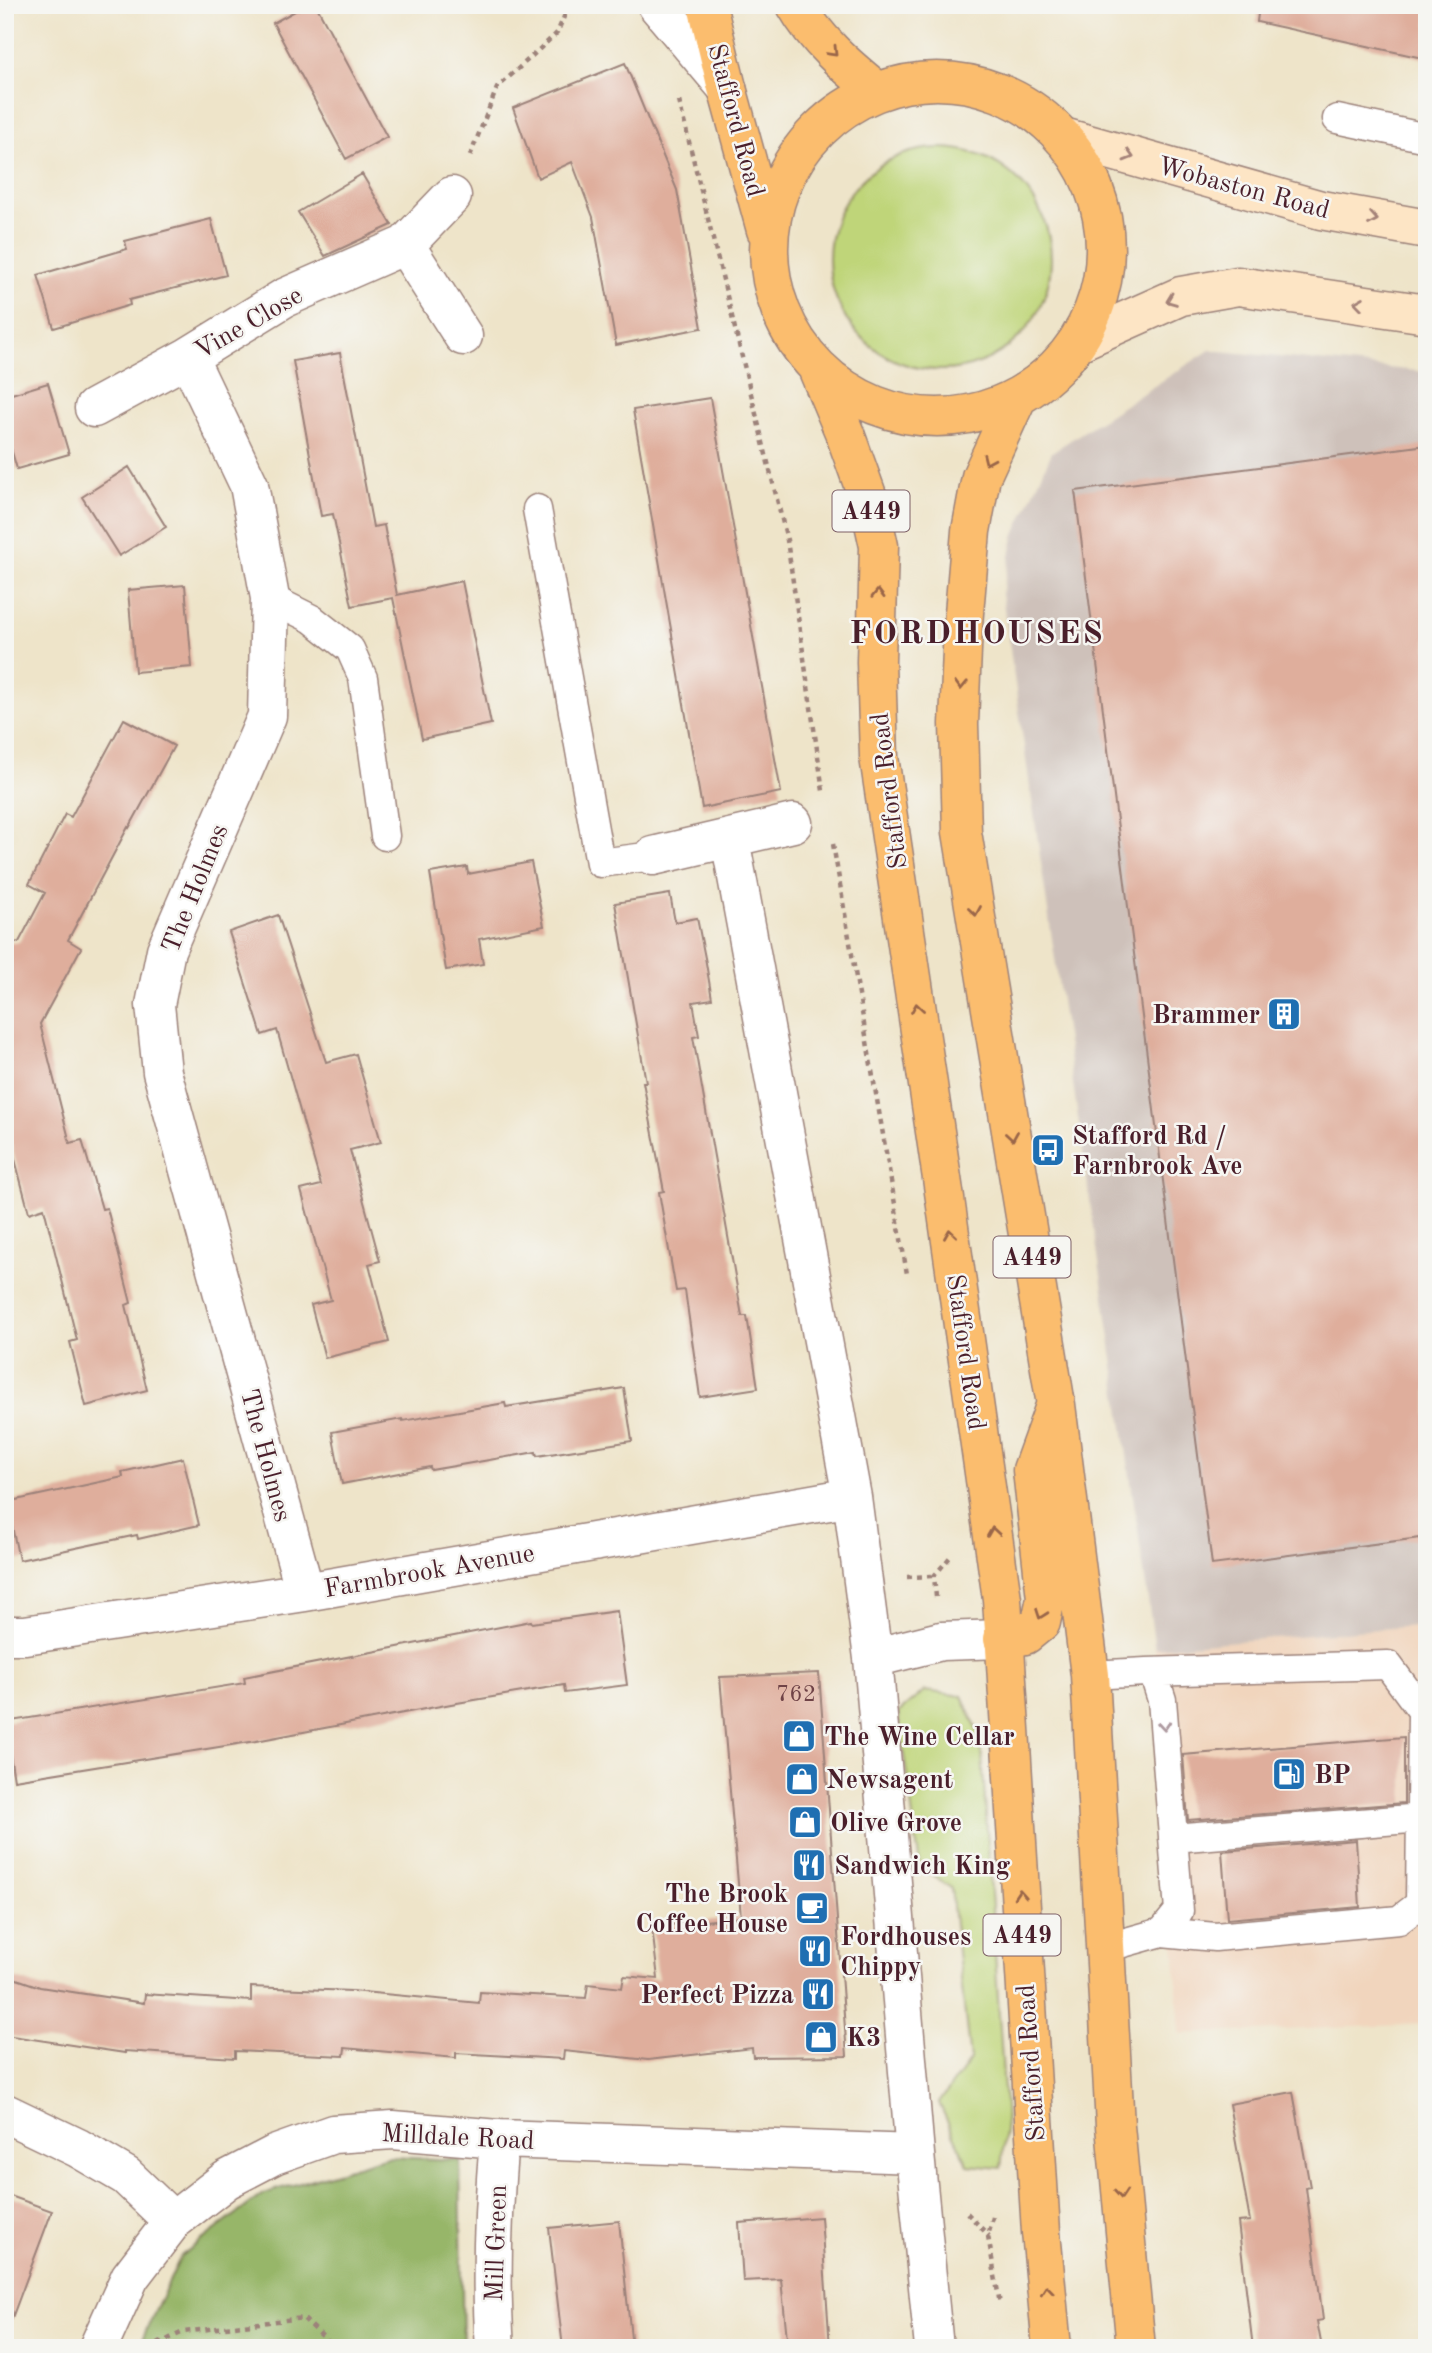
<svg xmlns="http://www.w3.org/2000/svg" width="1432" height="2353" viewBox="0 0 1432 2353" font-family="'Old Standard TT',serif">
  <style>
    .built { fill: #f1d5bd }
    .industrial { fill: #cec1ba }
    .green { fill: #bfd579; stroke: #847a52; stroke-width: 2 }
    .forest { fill: #97b669; stroke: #706a4a; stroke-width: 2 }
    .building { fill: #dfae9c }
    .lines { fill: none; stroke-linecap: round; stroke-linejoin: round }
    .lane-casing { stroke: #9c827a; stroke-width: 31 }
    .street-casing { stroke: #9c827a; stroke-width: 41 }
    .secondary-casing { stroke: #9c827a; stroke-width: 41 }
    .highway-casing { stroke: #9c827a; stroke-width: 41 }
    .path { stroke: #9c827a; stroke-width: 4.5; stroke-dasharray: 5 5; stroke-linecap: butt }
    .lane { stroke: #fff; stroke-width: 28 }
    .street { stroke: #fff; stroke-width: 38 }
    .secondary { stroke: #fde5c5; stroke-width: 38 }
    .highway { stroke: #fbbd6e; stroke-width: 38 }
    .oneway { stroke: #9a6649 }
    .oneway2 { stroke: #a48278 }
    .oneway3 { stroke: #ae9aa0 }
    .labels { text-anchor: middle; stroke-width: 5; stroke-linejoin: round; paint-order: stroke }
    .number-label { font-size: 23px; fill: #6f4347 }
    .shield { fill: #f6f6f2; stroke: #7e6067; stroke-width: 2 }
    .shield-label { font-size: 24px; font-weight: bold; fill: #4a1f2b }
    .street-label { font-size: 26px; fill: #4a1f2b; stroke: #f6f6f2 }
    .poi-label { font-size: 26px; font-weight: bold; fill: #4a1f2b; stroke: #f6f6f2; text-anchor: start }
    .district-label { font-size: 33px; font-weight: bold; letter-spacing: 2px; fill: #4a1f2b; stroke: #f6f6f2 }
  </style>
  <rect width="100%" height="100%" fill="#f6f6f2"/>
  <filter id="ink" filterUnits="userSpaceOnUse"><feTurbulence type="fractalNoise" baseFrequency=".0143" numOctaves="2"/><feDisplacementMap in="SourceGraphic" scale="14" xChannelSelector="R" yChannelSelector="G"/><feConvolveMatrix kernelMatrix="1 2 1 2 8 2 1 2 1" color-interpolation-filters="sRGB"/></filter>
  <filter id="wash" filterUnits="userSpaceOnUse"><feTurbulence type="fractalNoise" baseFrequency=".00686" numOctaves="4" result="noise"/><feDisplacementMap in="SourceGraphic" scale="28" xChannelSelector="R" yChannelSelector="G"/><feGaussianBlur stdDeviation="1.57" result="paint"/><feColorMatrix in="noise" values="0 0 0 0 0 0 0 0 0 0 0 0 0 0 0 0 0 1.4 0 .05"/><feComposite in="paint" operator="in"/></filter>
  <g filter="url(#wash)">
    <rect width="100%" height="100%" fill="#eee4c9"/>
    <path class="built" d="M 1427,1625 L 1427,2024 L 1180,2034 L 1155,1648 Z"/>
    <path class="industrial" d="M 1210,350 L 1427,372 L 1427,1625 L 1155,1648 L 1002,594 L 1014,537 L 1052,452 Z"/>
    <path class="green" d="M829 259a111 111 0 1 1 222 0a111 111 0 1 1-222 0Z
      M 924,1691 L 962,1696 L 981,1739 L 1006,2121 L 1001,2168 L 968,2165 L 939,2103 L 970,2060 L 951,1888 L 920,1866 L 898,1713 Z"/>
    <path class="forest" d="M 387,2157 L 460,2160 L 463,2348 L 138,2348 L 181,2256 L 263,2194 Z"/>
    <g id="blocks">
      <path class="building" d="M 306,5 L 316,5 L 387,137 L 346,159 L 273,23 Z
        M 1259,5 L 1427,5 L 1427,59 L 1257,22 Z
        M 625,63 L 677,190 L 702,328 L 616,345 L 593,217 L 572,162 L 538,178 L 513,108 Z
        M 362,174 L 392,225 L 325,256 L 298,212 Z
        M 211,219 L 226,275 L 129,300 L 130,305 L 54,328 L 38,275 L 127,249 L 125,241 Z
        M 340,353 L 373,527 L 384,525 L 397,595 L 462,581 L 491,724 L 422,739 L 393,598 L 352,606 L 333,514 L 321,516 L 293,361 Z
        M 48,383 L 69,454 L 17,469 L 5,428 L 5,396 Z
        M 710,398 L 781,792 L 702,808 L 633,410 Z
        M 1427,445 L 1427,1537 L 1212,1565 L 1075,491 Z
        M 129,467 L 166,527 L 119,556 L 82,497 Z
        M 185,585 L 192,667 L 135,672 L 128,590 Z
        M 124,719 L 174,746 L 129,828 L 128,827 L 68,940 L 81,948 L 40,1024 L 70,1143 L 82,1140 L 102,1209 L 107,1208 L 131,1303 L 126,1305 L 147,1390 L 86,1406 L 70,1342 L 77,1340 L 44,1208 L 29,1213 L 5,1121 L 5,944 L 19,942 L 45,893 L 29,884 L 65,814 L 71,817 Z
        M 531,862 L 544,926 L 479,939 L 483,964 L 446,970 L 430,873 L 467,867 L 468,874 Z
        M 670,894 L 675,922 L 697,918 L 706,963 L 712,999 L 693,1002 L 699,1036 L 693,1037 L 742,1316 L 747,1316 L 758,1388 L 700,1397 L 685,1290 L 676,1291 L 659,1192 L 664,1191 L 643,1082 L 646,1082 L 615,903 Z
        M 278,915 L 326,1062 L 356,1054 L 381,1142 L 350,1150 L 380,1261 L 369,1264 L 389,1342 L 325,1358 L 311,1305 L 331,1300 L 301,1190 L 321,1185 L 277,1030 L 262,1035 L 229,932 Z
        M 624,1388 L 632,1441 L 537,1456 L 536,1452 L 431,1470 L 430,1467 L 342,1484 L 332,1432 L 402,1419 L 403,1421 L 505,1403 L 506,1407 Z
        M 183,1458 L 199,1525 L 138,1539 L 137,1535 L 19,1560 L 7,1502 L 123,1477 L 122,1472 Z
        M 617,1611 L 627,1685 L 565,1693 L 564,1685 L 451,1704 L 256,1741 L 14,1780 L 5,1722 L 245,1683 L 244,1677 L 531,1621 L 532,1623 Z
        M 819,1673 L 847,2056 L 753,2057 L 752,2048 L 648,2060 L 564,2051 L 563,2059 L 456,2053 L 456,2058 L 345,2048 L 344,2056 L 235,2051 L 235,2058 L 125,2051 L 125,2053 L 5,2035 L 5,1975 L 40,1987 L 144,2003 L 145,1994 L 251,2001 L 251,1987 L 352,1991 L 479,2003 L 480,1992 L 586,1998 L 588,1984 L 622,1988 L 624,1976 L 658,1979 L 652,1927 L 741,1917 L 720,1677 Z
        M 1404,1737 L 1404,1803 L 1188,1820 L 1183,1755 Z
        M 1356,1840 L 1360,1907 L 1227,1919 L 1222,1851 Z
        M 1293,2092 L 1310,2187 L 1306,2188 L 1323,2320 L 1317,2321 L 1322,2348 L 1253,2348 L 1238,2222 L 1250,2221 L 1229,2104 Z
        M 5,2194 L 52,2211 L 9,2326 L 5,2326 Z
        M 821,2217 L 830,2348 L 788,2348 L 781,2279 L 743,2281 L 739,2223 Z
        M 619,2221 L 632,2348 L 563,2348 L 549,2228 Z"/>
    </g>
  </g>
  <g filter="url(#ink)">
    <use href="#blocks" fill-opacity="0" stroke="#9c827a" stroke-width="2"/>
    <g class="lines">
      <g class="lane-casing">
        <path id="lane" d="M 1337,119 L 1427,138
          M 537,509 L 600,863 L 653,856
          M 270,598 L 312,619 L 350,649 L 363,678 L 385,836
          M 1146,1672 L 1388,1665 L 1422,1711 L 1420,1904 L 1399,1920 L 1215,1937 L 1162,1932
          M 1090,1675 L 1146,1672 L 1154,1675 L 1162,1700 L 1179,1911 L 1162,1932 L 1105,1948
          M 1173,1838 L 1422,1818"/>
      </g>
      <g class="street-casing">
        <path id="street" d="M 657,5 L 727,88
          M 405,245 L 463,336
          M 188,357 L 249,485 L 270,598 L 267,716 L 166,950 L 155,1005 L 162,1072 L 305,1592
          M 94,408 L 188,357 L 284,298 L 405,245 L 452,196
          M 730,839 L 852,1497 L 873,1658 L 915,2154 L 934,2348
          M 653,856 L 793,823
          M 5,1635 L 25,1635 L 305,1592 L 852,1497
          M 873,1658 L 941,1641 L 1003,1639
          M 5,2113 L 78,2148 L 126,2176 L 173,2221
          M 98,2348 L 130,2277 L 173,2221 L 226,2180 L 274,2155 L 333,2134 L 393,2130 L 499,2139 L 915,2154
          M 495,2348 C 490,2278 493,2209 499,2139"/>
      </g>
      <g class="secondary-casing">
        <path id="secondary" d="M 1063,137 L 1321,210 L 1427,229
          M 1078,342 L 1181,296 L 1238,286 L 1427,314"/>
      </g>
      <g class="highway-casing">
        <path id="highway" d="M 707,5 L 727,88 L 766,230
          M 796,5 C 816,40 846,66 877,91
          M769 249a168 168 0 1 1 336 0a168 168 0 1 1-336 0Z
          M 818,370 L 845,434 L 869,501 L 879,546 L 876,662 L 879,757 L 943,1185 L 1002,1599 L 1041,2232 L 1052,2348
          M 1017,398 L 981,477 L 971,531 L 963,625 L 959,724 L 962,832 L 1056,1405 L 1090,1675 L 1115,2126 L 1136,2348
          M 1003,1639 L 1025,1635 L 1041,1622 L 1046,1598 L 1032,1470 L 1054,1409"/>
      </g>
      <path class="path" d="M 679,101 L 787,540 L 823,791
        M 470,156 L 497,88 L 557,33 L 569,5
        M 833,844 L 907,1274
        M 907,1577 L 934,1576
        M 936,1597 L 934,1576 L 951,1556
        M 967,2213 L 989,2236
        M 993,2217 L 988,2236 L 1000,2304
        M 149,2348 L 183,2332 L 303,2318 L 335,2348"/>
      <use href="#lane" class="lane"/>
      <use href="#street" class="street"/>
      <use href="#secondary" class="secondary"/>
      <use href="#highway" class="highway"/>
    </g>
    <defs><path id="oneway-chevron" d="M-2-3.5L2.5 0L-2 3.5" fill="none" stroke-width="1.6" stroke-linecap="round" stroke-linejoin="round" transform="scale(1.75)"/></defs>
    <g class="oneway">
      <use href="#oneway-chevron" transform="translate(833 52) rotate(46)"/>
      <use href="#oneway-chevron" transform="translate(988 460) rotate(114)"/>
      <use href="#oneway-chevron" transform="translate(878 594) rotate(-89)"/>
      <use href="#oneway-chevron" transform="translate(961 685) rotate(92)"/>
      <use href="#oneway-chevron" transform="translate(975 911) rotate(81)"/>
      <use href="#oneway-chevron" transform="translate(917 1008) rotate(-99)"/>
      <use href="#oneway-chevron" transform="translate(1012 1136) rotate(81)"/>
      <use href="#oneway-chevron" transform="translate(950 1234) rotate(-98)"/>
      <use href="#oneway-chevron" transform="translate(993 1532) rotate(-98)"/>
      <use href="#oneway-chevron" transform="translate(1041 1614) rotate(110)"/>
      <use href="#oneway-chevron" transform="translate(1020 1894) rotate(-94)"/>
      <use href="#oneway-chevron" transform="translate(1121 2194) rotate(85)"/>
      <use href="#oneway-chevron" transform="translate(1047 2290) rotate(-96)"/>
    </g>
    <g class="oneway2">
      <use href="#oneway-chevron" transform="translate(1129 156) rotate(16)"/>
      <use href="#oneway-chevron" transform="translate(1373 219) rotate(10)"/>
      <use href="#oneway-chevron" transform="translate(1171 300) rotate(159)"/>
      <use href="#oneway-chevron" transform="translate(1359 303) rotate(-172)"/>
    </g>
    <use class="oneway3" href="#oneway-chevron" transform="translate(1164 1726) rotate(85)"/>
  </g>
  <defs>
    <g id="building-square" transform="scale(1.75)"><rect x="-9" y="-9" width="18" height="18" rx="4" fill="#1f6fb2" stroke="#f6f6f2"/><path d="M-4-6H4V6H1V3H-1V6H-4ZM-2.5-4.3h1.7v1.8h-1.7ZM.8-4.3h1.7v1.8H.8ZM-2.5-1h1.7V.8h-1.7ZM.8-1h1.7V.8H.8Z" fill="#fff"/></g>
    <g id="bus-square" transform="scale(1.75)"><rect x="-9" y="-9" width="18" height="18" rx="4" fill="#1f6fb2" stroke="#f6f6f2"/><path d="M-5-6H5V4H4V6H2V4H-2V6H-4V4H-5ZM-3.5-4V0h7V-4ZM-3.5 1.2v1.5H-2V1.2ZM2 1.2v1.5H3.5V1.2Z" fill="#fff"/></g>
    <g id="shop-square" transform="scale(1.75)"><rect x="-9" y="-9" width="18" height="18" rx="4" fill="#1f6fb2" stroke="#f6f6f2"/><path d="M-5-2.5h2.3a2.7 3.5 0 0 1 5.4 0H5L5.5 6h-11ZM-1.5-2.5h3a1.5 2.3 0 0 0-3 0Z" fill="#fff"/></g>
    <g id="fuel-square" transform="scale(1.75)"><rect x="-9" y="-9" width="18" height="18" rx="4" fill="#1f6fb2" stroke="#f6f6f2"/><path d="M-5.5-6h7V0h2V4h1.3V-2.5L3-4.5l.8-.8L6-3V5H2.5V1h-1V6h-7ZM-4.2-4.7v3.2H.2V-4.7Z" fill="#fff"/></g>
    <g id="restaurant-square" transform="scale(1.75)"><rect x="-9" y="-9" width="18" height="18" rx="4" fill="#1f6fb2" stroke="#f6f6f2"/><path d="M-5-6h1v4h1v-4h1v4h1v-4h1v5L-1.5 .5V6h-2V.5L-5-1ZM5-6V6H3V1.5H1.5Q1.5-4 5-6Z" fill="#fff"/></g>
    <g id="cafe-square" transform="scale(1.75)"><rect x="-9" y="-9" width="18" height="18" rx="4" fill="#1f6fb2" stroke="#f6f6f2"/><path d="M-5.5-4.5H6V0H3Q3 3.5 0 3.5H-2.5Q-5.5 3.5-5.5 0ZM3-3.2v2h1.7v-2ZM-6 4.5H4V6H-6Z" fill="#fff"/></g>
  </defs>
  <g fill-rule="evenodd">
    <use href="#building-square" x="1284" y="1014"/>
    <use href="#bus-square" x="1048" y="1150"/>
    <use href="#shop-square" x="799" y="1736"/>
    <use href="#fuel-square" x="1289" y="1774"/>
    <use href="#shop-square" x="802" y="1779"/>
    <use href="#shop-square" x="805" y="1822"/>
    <use href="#restaurant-square" x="809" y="1865"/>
    <use href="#cafe-square" x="812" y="1908"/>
    <use href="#restaurant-square" x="815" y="1951"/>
    <use href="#restaurant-square" x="818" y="1994"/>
    <use href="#shop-square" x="821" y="2037"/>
  </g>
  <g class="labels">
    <g class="number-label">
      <text x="796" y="1701">762</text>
    </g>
    <g class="shield">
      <rect x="832.5" y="490.5" width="77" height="41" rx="5"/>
      <rect x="993.5" y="1236.5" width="77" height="41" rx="5"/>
      <rect x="983.5" y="1914.5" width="77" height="41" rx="5"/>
    </g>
    <g class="shield-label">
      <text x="871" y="519">A449</text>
      <text x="1032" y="1265">A449</text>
      <text x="1022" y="1943">A449</text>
    </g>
    <g class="street-label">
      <text transform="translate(737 120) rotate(75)" y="9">Stafford Road</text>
      <text transform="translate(1244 187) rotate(15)" y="9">Wobaston Road</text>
      <text transform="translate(248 322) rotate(-30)" y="9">Vine Close</text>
      <text transform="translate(888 791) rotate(-97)" y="9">Stafford Road</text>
      <text transform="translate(194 888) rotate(-68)" y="9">The Holmes</text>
      <text transform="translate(967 1352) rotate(82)" y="9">Stafford Road</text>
      <text transform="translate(267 1455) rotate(75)" y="9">The Holmes</text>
      <text transform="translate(429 1570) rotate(-10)" y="9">Farmbrook Avenue</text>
      <text transform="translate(1030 2063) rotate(-94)" y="9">Stafford Road</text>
      <text transform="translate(458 2136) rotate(3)" y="9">Milldale Road</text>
      <text transform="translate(495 2243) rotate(-88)" y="9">Mill Green</text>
    </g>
    <g class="poi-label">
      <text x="1260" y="1023" text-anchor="end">Brammer</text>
      <text x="1072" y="1144">Stafford Rd /<tspan x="1072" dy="30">Farnbrook Ave</tspan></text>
      <text x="824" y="1745">The Wine Cellar</text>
      <text x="1314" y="1783">BP</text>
      <text x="826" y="1788">Newsagent</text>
      <text x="830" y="1831">Olive Grove</text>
      <text x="834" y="1874">Sandwich King</text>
      <text x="788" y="1902" text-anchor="end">The Brook<tspan x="788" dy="30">Coffee House</tspan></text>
      <text x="840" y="1945">Fordhouses<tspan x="840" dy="30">Chippy</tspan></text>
      <text x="794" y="2003" text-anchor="end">Perfect Pizza</text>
      <text x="846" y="2046">K3</text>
    </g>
    <g class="district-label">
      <text x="977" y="643">FORDHOUSES</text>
    </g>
  </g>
  <rect width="1432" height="2353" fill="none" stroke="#f6f6f2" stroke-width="28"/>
</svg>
